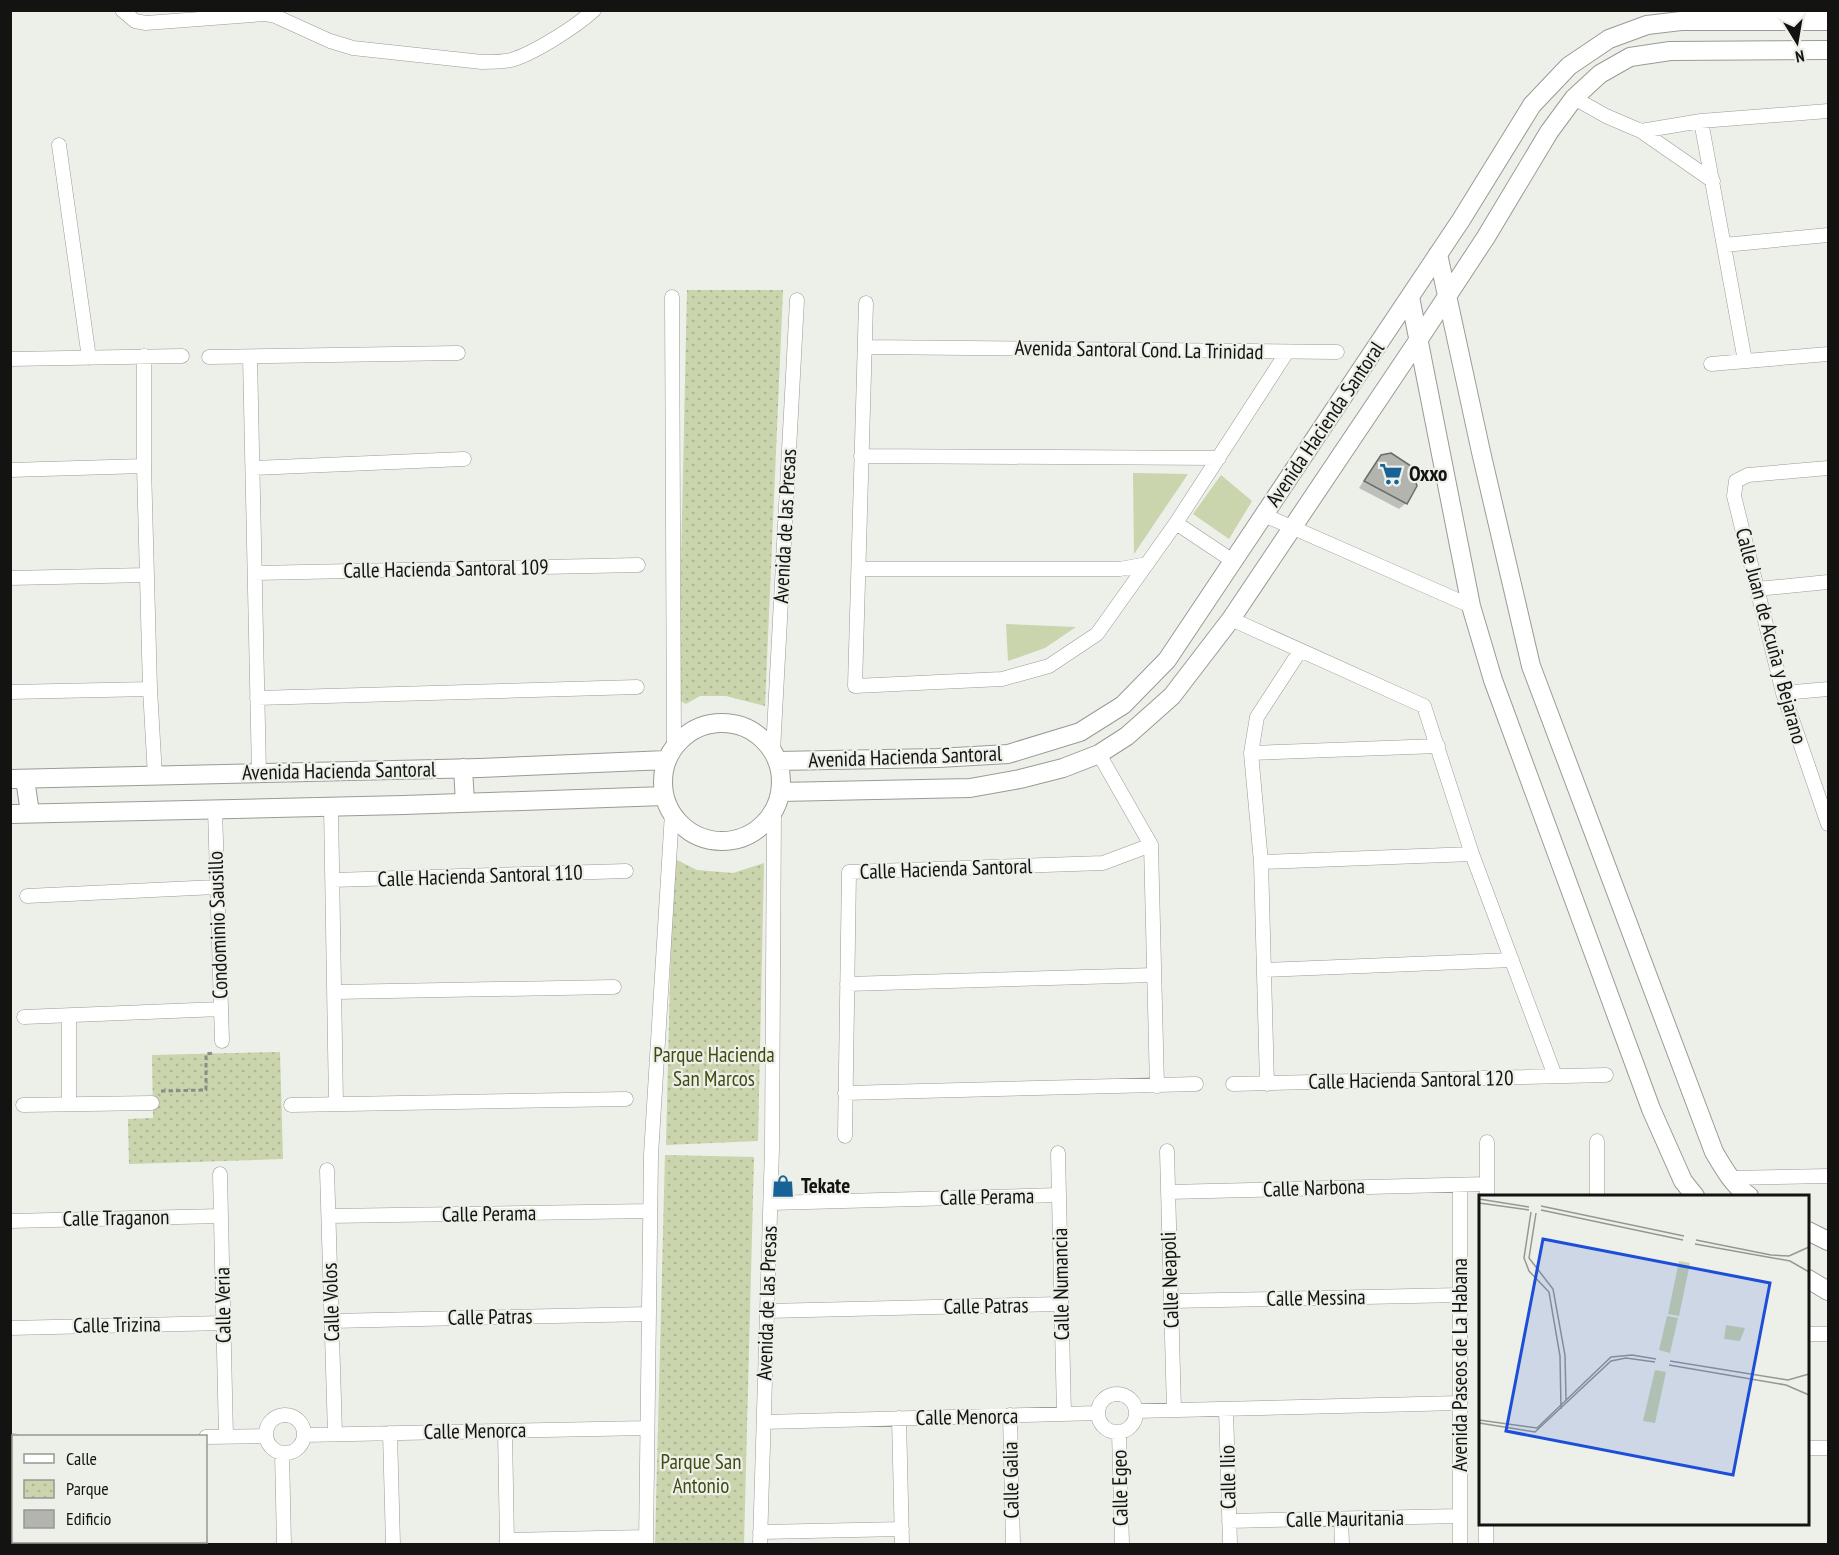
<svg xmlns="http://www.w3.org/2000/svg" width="1839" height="1555" viewBox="0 0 1839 1555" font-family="'PT Sans Narrow',sans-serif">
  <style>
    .grass { fill: #cad4ad }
    .park { fill: url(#park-dots) }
    .shadow { fill: #0003 }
    .building { fill: #b3b4af; stroke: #6b6d68; stroke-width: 1.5 }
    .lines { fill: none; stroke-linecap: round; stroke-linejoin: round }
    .minor-casing { stroke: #9a9b96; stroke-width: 15 }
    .tertiary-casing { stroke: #9a9b96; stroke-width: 20 }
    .path { stroke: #8b8c88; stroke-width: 3; stroke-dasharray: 4.5 3; stroke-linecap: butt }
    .minor { stroke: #fff; stroke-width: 14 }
    .tertiary { stroke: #fff; stroke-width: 18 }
    .labels { text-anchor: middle; stroke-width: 4.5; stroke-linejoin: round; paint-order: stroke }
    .street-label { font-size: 21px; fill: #131311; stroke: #edefe9 }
    .poi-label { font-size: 21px; font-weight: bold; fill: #131311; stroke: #edefe9; text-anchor: start }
    .park-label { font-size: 21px; fill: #404b0f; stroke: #edefe9 }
    .inset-road { fill: none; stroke: #969793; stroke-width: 1.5 }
    .view { fill: #1d4ed8; fill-opacity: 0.15; stroke: #1d4ed8; stroke-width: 3 }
    .inset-edge { fill: none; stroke: #131311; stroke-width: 3 }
  </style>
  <defs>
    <pattern id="park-dots" width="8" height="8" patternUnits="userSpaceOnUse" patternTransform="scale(1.5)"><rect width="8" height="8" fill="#cad4ad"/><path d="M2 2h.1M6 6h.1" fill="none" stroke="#adb594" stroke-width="1.8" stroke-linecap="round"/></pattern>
  </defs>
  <rect width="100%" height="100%" fill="#edefe9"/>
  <path class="grass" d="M 1133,473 L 1188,474 L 1134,554 Z
    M 1221,475 L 1252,501 L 1229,539 L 1193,514 Z
    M 1006,624 L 1076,627 L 1045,648 L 1008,661 Z"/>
  <path class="park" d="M 687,290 L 783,290 L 765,706 L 726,696 L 700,696 L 686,704 L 678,700 Z
    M 673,858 L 697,870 L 733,873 L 764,863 L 758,1141 L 666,1145 Z
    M 280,1052 L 283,1159 L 129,1164 L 128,1119 L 153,1118 L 152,1055 Z
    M 665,1155 L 754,1157 L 744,1544 L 655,1544 Z"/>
  <path class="shadow" d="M 1381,456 L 1406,503 L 1399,509 L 1359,488 L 1375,463 Z"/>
  <path class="building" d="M 1391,453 L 1411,466 L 1417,486 L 1407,504 L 1364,481 L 1381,455 Z"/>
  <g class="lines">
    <g class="minor-casing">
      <path id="minor" d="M 122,10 L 135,21 L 146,23 L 265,14 L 275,16 L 330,41 L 353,48 L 482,62 C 492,62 502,62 511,60 C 533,54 577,26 594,10
        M 1574,98 L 1606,116 L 1641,131 L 1713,181
        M 1701,121 L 1745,361
        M 1641,131 L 1701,121 L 1828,111
        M 59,145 L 89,358
        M 1724,245 L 1828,235
        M 672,297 L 674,747
        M 866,303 L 855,686 L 1002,679 L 1049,666 L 1097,634 L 1176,523 L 1287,352
        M 865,347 L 1337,352
        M 144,356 L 144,466 L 150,689 L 155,776
        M 209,357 L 458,353
        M 250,357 L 259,773
        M 10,359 L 182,356
        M 1711,364 L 1828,354
        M 861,456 L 1219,458
        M 253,468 L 464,459
        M 1828,468 L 1748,475 L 1736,481 L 1734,496 L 1783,693 L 1828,824
        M 10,470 L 144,466
        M 1264,515 L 1471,606
        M 1176,523 L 1233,561
        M 859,569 L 1120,569 L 1147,564
        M 255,573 L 638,565
        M 10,578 L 147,575
        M 1757,589 L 1828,582
        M 1231,619 L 1424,706 L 1472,854 L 1555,1076
        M 10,692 L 150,689
        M 1783,693 L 1828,689
        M 257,698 L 637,687
        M 773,751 L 797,300
        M 1251,753 L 1438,746
        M 1099,754 L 1151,845 L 1157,1086
        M 331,807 L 336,1104
        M 215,809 L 222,1041
        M 1261,862 L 1472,854
        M 333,880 L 626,871
        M 27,896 L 216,887
        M 1264,970 L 1512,960
        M 847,984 L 1154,975
        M 335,992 L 614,987
        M 24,1017 L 221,1009
        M 1233,1084 L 1606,1075
        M 1267,1084 L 1261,862 L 1251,753 L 1257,717 L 1300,651
        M 845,1093 L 1196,1084
        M 69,1104 L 69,1016
        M 23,1105 L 152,1103
        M 291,1105 L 626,1099
        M 845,1136 L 849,872 L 1103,863 L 1151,845
        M 1167,1151 L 1174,1410
        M 1058,1153 L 1064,1414
        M 327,1170 L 335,1434
        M 220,1174 L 226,1437
        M 1730,1178 L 1828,1176
        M 1460,1185 L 1460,1544
        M 1168,1192 L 1487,1184
        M 1487,1196 L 1487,1142
        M 1597,1196 L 1597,1141
        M 771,1203 L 1059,1195
        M 329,1216 L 650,1211
        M 10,1221 L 221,1216
        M 1171,1301 L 1460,1295
        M 767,1311 L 1061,1304
        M 332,1321 L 649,1314
        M 10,1328 L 224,1323
        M 1808,1334 L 1828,1334
        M1098 1413a19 19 0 1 1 38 0a19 19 0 1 1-38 0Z
        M 1226,1409 L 1230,1544
        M 1136,1411 L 1460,1403
        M 1010,1415 L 1013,1544
        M266 1434a19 19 0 1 1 38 0a19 19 0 1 1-38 0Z
        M 899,1418 L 902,1544
        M 764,1422 L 1098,1413
        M 505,1431 L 507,1544
        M 1119,1432 L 1122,1544
        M 390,1433 L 393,1544
        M 304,1435 L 647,1428
        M 206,1437 L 266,1436
        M 10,1441 L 14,1441
        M 1808,1448 L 1828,1448
        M 282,1453 L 284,1544
        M 1341,1519 L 1342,1544
        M 1229,1521 L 1460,1516
        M 760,1532 L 902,1529
        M 507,1540 L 646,1537
        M 61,1542 L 61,1544
        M 172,1542 L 172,1544
        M 646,1544 L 651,1155 L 672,813
        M 760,1544 L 772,1148 L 774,809
        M 1486,1544 L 1486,1524"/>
    </g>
    <g class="tertiary-casing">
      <path id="tertiary" d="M 1438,254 L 1481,452 L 1531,666 L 1714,1152 C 1724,1169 1733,1185 1749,1196
        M 1410,297 L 1471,606 L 1493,680 L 1651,1109 L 1683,1181 L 1695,1196
        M663 782a59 59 0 1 1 118 0a59 59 0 1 1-118 0Z
        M 777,761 L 938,758 L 1008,754 L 1080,732 L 1123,705 L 1167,660 L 1461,220 L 1532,105 L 1569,66 L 1609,39 L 1647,25 L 1681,21 L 1828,21
        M 463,768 L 465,803
        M 10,779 L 480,768 L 667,760
        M 25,779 L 30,813
        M 780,792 L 970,788 L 1020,779 L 1063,768 L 1099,754 L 1127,736 L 1172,696 L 1231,619 L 1419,339 L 1486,237 L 1549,132 L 1574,98 L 1600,74 L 1630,57 L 1670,51 L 1828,50
        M 10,814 L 404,805 L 664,796
        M 1808,1231 L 1828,1241
        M 1808,1279 L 1828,1291"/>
    </g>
    <path class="path" d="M 161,1091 L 206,1090 L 206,1054 L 214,1053"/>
    <use href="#minor" class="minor"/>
    <use href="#tertiary" class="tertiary"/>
  </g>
  <defs>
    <g id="supermarket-bare" transform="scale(1.8)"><path d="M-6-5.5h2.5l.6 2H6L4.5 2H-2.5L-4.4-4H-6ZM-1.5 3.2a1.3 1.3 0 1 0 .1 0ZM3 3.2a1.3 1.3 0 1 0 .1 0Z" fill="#176296" stroke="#edefe9" stroke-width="2.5" paint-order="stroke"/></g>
    <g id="shop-bare" transform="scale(1.8)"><path d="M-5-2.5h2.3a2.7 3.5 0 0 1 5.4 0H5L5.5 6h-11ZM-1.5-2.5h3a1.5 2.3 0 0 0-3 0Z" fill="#176296" stroke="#edefe9" stroke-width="2.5" paint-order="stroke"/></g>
  </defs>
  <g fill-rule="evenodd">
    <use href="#supermarket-bare" x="1391" y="474"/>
    <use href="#shop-bare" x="783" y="1186"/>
  </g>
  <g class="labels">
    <g class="street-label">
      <text transform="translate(1139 350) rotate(1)" y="7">Avenida Santoral Cond. La Trinidad</text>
      <text transform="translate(1325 424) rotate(-56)" y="7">Avenida Hacienda Santoral</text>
      <text transform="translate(785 526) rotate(-87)" y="7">Avenida de las Presas</text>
      <text transform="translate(446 569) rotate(-1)" y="7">Calle Hacienda Santoral 109</text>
      <text transform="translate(1771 636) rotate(75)" y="7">Calle Juan de Acuña y Bejarano</text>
      <text transform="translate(905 757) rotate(-2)" y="7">Avenida Hacienda Santoral</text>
      <text transform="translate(339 771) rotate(-1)" y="7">Avenida Hacienda Santoral</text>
      <text transform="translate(946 869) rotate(-2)" y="7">Calle Hacienda Santoral</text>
      <text transform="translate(480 876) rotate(-2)" y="7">Calle Hacienda Santoral 110</text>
      <text transform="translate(218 925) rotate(-92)" y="7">Condominio Sausillo</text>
      <text transform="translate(1411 1080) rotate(-1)" y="7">Calle Hacienda Santoral 120</text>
      <text transform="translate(1314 1188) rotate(-2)" y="7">Calle Narbona</text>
      <text transform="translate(987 1197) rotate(-1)" y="7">Calle Perama</text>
      <text transform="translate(489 1214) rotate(-1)" y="7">Calle Perama</text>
      <text transform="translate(116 1218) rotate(-1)" y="7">Calle Traganon</text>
      <text transform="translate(1170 1280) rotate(-92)" y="7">Calle Neapoli</text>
      <text transform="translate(1061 1284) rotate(-91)" y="7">Calle Numancia</text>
      <text transform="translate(1316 1298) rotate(-1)" y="7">Calle Messina</text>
      <text transform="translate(331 1302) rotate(-92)" y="7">Calle Volos</text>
      <text transform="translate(767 1303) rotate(-88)" y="7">Avenida de las Presas</text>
      <text transform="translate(223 1305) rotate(-91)" y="7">Calle Veria</text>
      <text transform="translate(986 1306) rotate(-1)" y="7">Calle Patras</text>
      <text transform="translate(490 1317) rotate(-1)" y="7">Calle Patras</text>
      <text transform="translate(117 1325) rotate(-1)" y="7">Calle Trizina</text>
      <text transform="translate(1460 1365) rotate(-90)" y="7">Avenida Paseos de La Habana</text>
      <text transform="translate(967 1417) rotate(-1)" y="7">Calle Menorca</text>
      <text transform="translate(475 1431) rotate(-1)" y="7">Calle Menorca</text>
      <text transform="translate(1228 1477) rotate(-91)" y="7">Calle Ilio</text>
      <text transform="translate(1011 1480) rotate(-91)" y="7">Calle Galia</text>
      <text transform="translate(1120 1488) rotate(-91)" y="7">Calle Egeo</text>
      <text transform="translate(1345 1519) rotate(-1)" y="7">Calle Mauritania</text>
    </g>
    <g class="poi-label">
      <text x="1409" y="481">Oxxo</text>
      <text x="801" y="1193">Tekate</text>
    </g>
    <g class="park-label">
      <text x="714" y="1062">Parque Hacienda<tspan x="714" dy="24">San Marcos</tspan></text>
      <text x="701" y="1469">Parque San<tspan x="701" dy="24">Antonio</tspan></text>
    </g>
  </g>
  <g transform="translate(1479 1195)">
    <rect width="330" height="330" fill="#edefe9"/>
    <path d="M 200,66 L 211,68 L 200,121 L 189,119 ZM 188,121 L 199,123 L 191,158 L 180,155 ZM 247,130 L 266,133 L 261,146 L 245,144 ZM 176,175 L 187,177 L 176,228 L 164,226 Z" fill="#cad4ad"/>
    <path class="inset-road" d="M 0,4 L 50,12M 0,8 L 50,15M 62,11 L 205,41M 62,15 L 204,45M 52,17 L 45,63 L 50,76 L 70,97 L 81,161 L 82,214M 57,18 L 50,63 L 74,94 L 86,160 L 87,205M 217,45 L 292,60 L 310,61 L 330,52M 216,49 L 311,66 L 330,77M 191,166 L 309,185 L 330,179M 190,170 L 307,190 L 330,200M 0,225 L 58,233 L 132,162 L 153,160 L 177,164M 0,228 L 56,237 L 132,166 L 147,163 L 176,167"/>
    <path class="view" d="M 64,44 L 291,88 L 254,280 L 27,236 Z"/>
    <rect width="330" height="330" class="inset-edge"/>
  </g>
  <rect width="1839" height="1555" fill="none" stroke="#131311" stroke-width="24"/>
  <rect x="12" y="1435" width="195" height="108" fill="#edefe9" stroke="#969793" stroke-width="1.5"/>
  <rect x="24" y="1454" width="30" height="9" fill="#ffffff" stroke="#969793" stroke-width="1.5"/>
  <text x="66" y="1465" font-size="18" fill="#131311">Calle</text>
  <rect x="24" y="1480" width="30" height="18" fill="url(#park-dots)" stroke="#969793" stroke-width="1.5"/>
  <text x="66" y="1495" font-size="18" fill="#131311">Parque</text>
  <rect x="24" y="1510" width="30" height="18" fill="#b3b4af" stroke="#969793" stroke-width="1.5"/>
  <text x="66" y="1525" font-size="18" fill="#131311">Edificio</text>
  <g transform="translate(1797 42) rotate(169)" stroke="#edefe9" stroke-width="4.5" paint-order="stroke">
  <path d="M0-4.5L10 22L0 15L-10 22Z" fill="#131311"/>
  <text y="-9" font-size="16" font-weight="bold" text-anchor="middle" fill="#131311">N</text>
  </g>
</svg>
